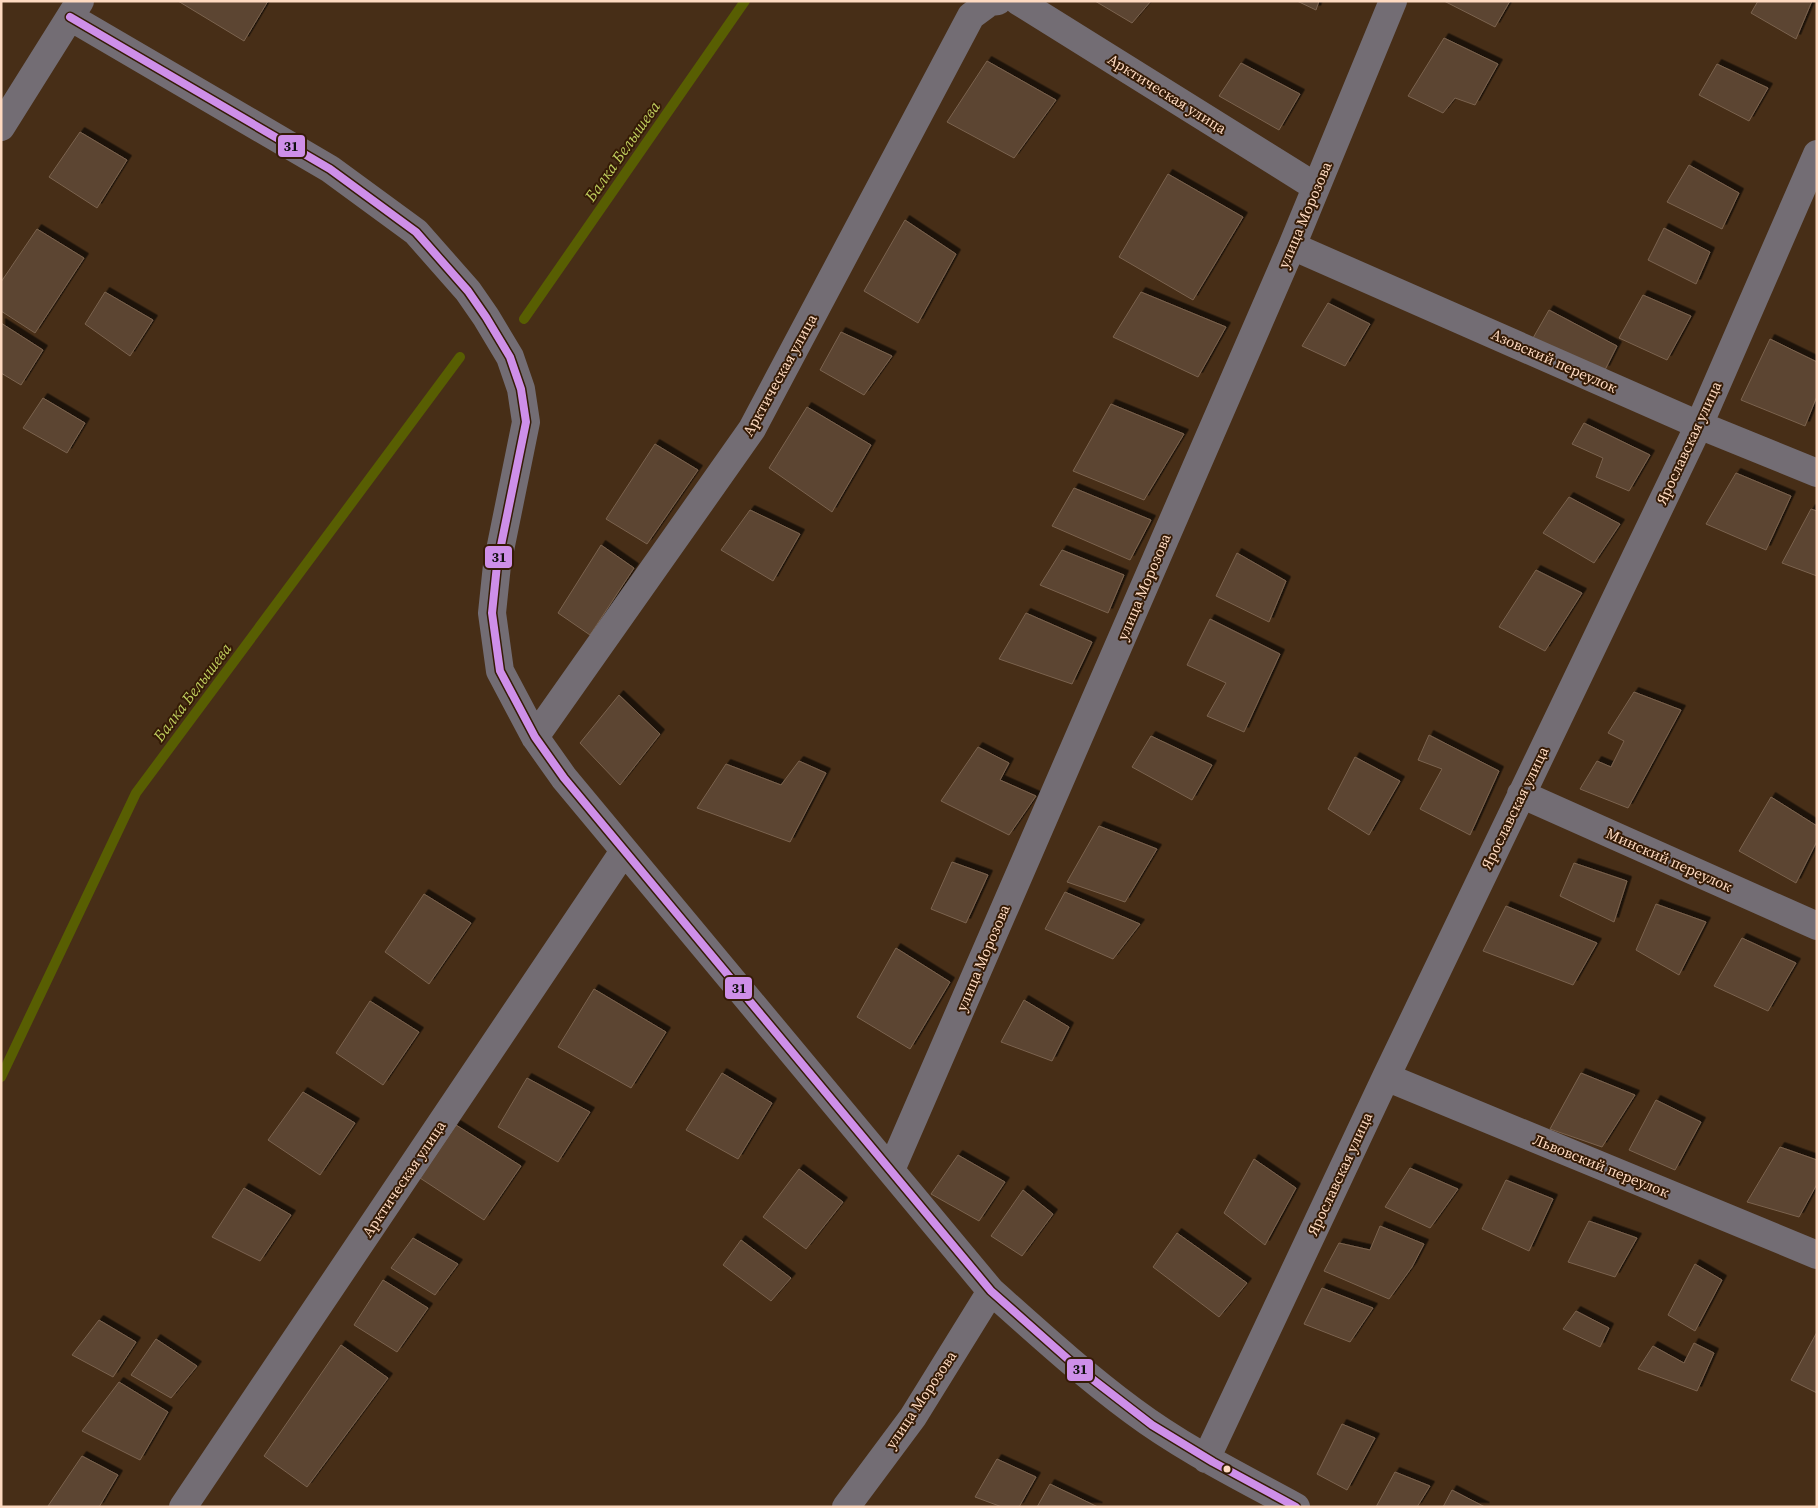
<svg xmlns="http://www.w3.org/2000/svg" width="1818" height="1508" viewBox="0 0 1818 1508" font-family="'Source Serif 4',serif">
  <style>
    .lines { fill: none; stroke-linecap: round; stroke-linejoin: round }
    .stream { stroke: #585e02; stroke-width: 10 }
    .building { fill: #5b4430; stroke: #7b634f; filter: url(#shadow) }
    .street { stroke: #736d74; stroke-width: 28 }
    .bus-1-casing { stroke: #351b06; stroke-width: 11 }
    .bus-1 { stroke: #ce8fe9; stroke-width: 8 }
    .bus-dot { fill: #fedac1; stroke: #351b06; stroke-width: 2 }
    .labels { text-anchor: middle; stroke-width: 4; stroke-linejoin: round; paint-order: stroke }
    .street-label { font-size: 15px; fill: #fedac1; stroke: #351b06 }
    .water-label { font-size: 16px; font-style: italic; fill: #c0cf5e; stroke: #351b06 }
    .line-badge { stroke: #351b06; stroke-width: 2 }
    .pale-badge-label { font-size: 14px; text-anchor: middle; font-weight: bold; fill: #111 }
  </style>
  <defs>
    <filter id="shadow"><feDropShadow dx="4.5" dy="-4.5" stdDeviation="0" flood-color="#0009"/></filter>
  </defs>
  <rect width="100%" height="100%" fill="#472e17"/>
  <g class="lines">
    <path class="stream" d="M 524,319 L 745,1
      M 1,1077 L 136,793 L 460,357"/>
  </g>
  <path class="building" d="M 178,1 L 268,1 L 244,41 Z
    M 1095,1 L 1151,1 L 1132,23 Z
    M 1297,1 L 1319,1 L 1316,10 Z
    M 1444,1 L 1510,1 L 1495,27 Z
    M 1758,1 L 1812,1 L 1796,39 L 1751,13 Z
    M 1444,38 L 1498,64 L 1475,105 L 1455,98 L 1443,113 L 1408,96 Z
    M 987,61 L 1056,100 L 1014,158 L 947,122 Z
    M 1241,63 L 1300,94 L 1279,130 L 1219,96 Z
    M 1717,64 L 1768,88 L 1749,121 L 1699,95 Z
    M 80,132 L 127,160 L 97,208 L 49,177 Z
    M 1689,165 L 1739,193 L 1722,229 L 1667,202 Z
    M 1168,174 L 1243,217 L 1193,300 L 1119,257 Z
    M 905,220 L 956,254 L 918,323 L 864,291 Z
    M 1664,228 L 1710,252 L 1696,284 L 1648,260 Z
    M 37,229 L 84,258 L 35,333 L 1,311 L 1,282 Z
    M 105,292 L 153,320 L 130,356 L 85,324 Z
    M 1141,292 L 1226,327 L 1198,377 L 1113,337 Z
    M 1643,295 L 1691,316 L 1667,360 L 1619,338 Z
    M 1328,303 L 1370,324 L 1345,366 L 1302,346 Z
    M 1549,310 L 1617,346 L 1605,370 L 1533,338 Z
    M 1,323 L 43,350 L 21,385 L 1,373 Z
    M 841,332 L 892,356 L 864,395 L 820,370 Z
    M 1770,339 L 1817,362 L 1817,396 L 1805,426 L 1741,400 Z
    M 43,398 L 85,423 L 67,453 L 23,428 Z
    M 1111,404 L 1184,434 L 1144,500 L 1073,471 Z
    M 807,407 L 871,445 L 832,512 L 769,468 Z
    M 1584,423 L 1650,455 L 1629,491 L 1596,477 L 1603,458 L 1572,444 Z
    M 655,444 L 698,470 L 647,544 L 606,519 Z
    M 1736,473 L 1791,496 L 1766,550 L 1706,524 Z
    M 1074,488 L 1151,520 L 1130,560 L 1052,526 Z
    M 1569,497 L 1620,524 L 1594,563 L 1543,533 Z
    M 1811,509 L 1817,511 L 1817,576 L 1782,563 Z
    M 750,510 L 800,534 L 773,581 L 721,550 Z
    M 601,545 L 634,568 L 590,635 L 558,613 Z
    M 1062,550 L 1124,575 L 1108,613 L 1040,585 Z
    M 1237,553 L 1286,581 L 1269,622 L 1216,596 Z
    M 1536,570 L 1582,593 L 1545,651 L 1499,627 Z
    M 1026,613 L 1092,642 L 1072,684 L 999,659 Z
    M 1210,619 L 1280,654 L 1244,732 L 1207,716 L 1226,683 L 1187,665 Z
    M 1634,692 L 1681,710 L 1628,808 L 1580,789 L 1597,761 L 1611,767 L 1624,741 L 1608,733 Z
    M 619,695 L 660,734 L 620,785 L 580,743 Z
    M 1429,735 L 1499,771 L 1470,835 L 1420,809 L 1442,769 L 1418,760 Z
    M 1151,736 L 1212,765 L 1192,800 L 1132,767 Z
    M 978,747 L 1009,763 L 1000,780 L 1036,796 L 1009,835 L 941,801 Z
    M 1355,757 L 1400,781 L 1369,835 L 1328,809 Z
    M 799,761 L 826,773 L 790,842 L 697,808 L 726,764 L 781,785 Z
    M 1771,797 L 1817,826 L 1817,841 L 1796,883 L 1739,851 Z
    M 1099,826 L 1157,849 L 1125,902 L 1067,882 Z
    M 952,862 L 988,875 L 966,923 L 931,909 Z
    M 1574,863 L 1627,881 L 1614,922 L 1560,896 Z
    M 1065,892 L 1140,924 L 1113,959 L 1045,929 Z
    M 424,894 L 471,923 L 429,984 L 385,952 Z
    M 1656,904 L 1706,922 L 1679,975 L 1636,950 Z
    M 1506,906 L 1597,943 L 1573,985 L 1483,951 Z
    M 1742,938 L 1796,963 L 1768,1011 L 1714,986 Z
    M 896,948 L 950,982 L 910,1049 L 857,1017 Z
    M 594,989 L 666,1032 L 631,1088 L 558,1047 Z
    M 1024,1000 L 1069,1027 L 1052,1061 L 1001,1042 Z
    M 370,1001 L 419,1032 L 383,1085 L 336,1053 Z
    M 722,1073 L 772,1103 L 738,1159 L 686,1130 Z
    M 1581,1073 L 1635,1095 L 1602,1147 L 1550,1129 Z
    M 527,1078 L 590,1112 L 558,1162 L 498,1127 Z
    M 303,1092 L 355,1123 L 320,1175 L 268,1140 Z
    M 1656,1100 L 1701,1122 L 1675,1170 L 1629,1150 Z
    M 456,1125 L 521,1166 L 484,1220 L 420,1178 Z
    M 1780,1147 L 1817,1160 L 1817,1184 L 1799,1217 L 1747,1202 Z
    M 958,1155 L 1005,1182 L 979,1221 L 931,1194 Z
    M 1254,1159 L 1296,1188 L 1265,1245 L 1224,1213 Z
    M 1410,1168 L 1458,1189 L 1430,1228 L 1385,1207 Z
    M 799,1169 L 843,1202 L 806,1249 L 763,1217 Z
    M 1506,1180 L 1553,1199 L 1529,1251 L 1482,1229 Z
    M 244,1188 L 291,1215 L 260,1261 L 212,1237 Z
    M 1023,1190 L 1053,1214 L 1022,1256 L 991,1236 Z
    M 1589,1221 L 1637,1238 L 1615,1277 L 1568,1262 Z
    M 1380,1226 L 1424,1244 L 1412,1267 L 1389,1299 L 1324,1271 L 1339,1243 L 1370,1250 Z
    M 1177,1233 L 1247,1283 L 1219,1317 L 1153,1267 Z
    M 413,1238 L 458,1264 L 435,1295 L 391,1268 Z
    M 741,1240 L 791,1278 L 771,1301 L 723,1265 Z
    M 1695,1264 L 1722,1280 L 1695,1331 L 1668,1315 Z
    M 383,1280 L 428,1308 L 397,1352 L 354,1325 Z
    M 1322,1288 L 1373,1308 L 1350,1342 L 1304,1324 Z
    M 1576,1311 L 1609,1328 L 1600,1347 L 1563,1329 Z
    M 99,1320 L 136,1342 L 113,1377 L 72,1355 Z
    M 1817,1332 L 1817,1393 L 1791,1380 Z
    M 156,1339 L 197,1366 L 171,1398 L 131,1375 Z
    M 1694,1343 L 1714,1353 L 1697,1391 L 1638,1369 L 1653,1346 L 1684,1363 Z
    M 341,1345 L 388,1378 L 307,1487 L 264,1456 Z
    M 119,1382 L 168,1412 L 140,1460 L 82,1431 Z
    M 1342,1424 L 1375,1438 L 1347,1490 L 1317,1474 Z
    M 82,1456 L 118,1475 L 99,1507 L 48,1506 Z
    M 997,1459 L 1036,1477 L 1019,1507 L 1002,1507 L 975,1497 Z
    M 1395,1472 L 1430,1486 L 1417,1507 L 1376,1507 Z
    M 1050,1484 L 1098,1507 L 1037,1507 Z
    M 1452,1490 L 1485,1507 L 1443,1507 Z"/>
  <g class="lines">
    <path class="street" d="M 1018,1 L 1316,187
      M 70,17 L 330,169 L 416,232 L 468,291 L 486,317 L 510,357 L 521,389 L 526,422 L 497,565 L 492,613 L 500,671 L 535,737 L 564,778 L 991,1291 C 1037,1332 1083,1374 1133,1411 C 1184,1449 1241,1477 1296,1507
      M 1,127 L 80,1
      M 1292,246 L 1699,425 L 1817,473
      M 535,737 L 752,429 L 971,16 L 990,2 L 998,1
      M 1521,794 L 1817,926
      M 1386,1077 L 1817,1255
      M 891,1170 L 1292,246 L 1393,1
      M 1206,1459 L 1386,1077 L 1699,425 L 1817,154
      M 183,1507 L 624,851
      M 846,1507 L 913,1417 L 991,1291"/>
    <g class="bus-1-casing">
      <path id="bus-1" d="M 70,17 L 330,169 L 416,232 L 468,291 L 486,317 L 510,357 L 521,389 L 526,422 L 497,565 L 492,613 L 500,671 L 535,737 L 564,778 L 991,1291 L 1078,1368 L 1152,1425 L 1213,1462 L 1296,1507"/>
    </g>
    <use href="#bus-1" class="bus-1"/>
  </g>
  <circle class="bus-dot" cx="1227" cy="1469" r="4.5"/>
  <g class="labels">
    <g class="street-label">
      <text transform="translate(1167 94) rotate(32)" y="5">Арктическая улица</text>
      <text transform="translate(1305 215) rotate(-67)" y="5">улица Морозова</text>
      <text transform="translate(1554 361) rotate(24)" y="5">Азовский переулок</text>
      <text transform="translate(780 375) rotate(-61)" y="5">Арктическая улица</text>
      <text transform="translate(1689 443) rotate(-65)" y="5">Ярославская улица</text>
      <text transform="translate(1144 587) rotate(-67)" y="5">улица Морозова</text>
      <text transform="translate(1515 808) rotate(-64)" y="5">Ярославская улица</text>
      <text transform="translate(1669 860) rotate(24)" y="5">Минский переулок</text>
      <text transform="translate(983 958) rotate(-67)" y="5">улица Морозова</text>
      <text transform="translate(1601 1166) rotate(22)" y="5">Львовский переулок</text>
      <text transform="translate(1340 1174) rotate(-65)" y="5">Ярославская улица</text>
      <text transform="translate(404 1179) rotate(-56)" y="5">Арктическая улица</text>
      <text transform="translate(921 1400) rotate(-56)" y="5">улица Морозова</text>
    </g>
    <g class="water-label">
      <text transform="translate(622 151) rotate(-55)" y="6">Балка Белышева</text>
      <text transform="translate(192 692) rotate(-53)" y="6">Балка Белышева</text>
    </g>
  </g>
  <g class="line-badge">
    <rect x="277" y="134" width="29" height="24" rx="5" fill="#ce8fe9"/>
    <rect x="484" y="545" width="29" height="24" rx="5" fill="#ce8fe9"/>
    <rect x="724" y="976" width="29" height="24" rx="5" fill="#ce8fe9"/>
    <rect x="1066" y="1358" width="28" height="24" rx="5" fill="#ce8fe9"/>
  </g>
  <g class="pale-badge-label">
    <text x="291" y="151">31</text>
    <text x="499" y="562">31</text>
    <text x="739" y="993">31</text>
    <text x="1080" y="1374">31</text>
  </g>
  <rect width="1818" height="1508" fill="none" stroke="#fedac1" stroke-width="5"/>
</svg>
